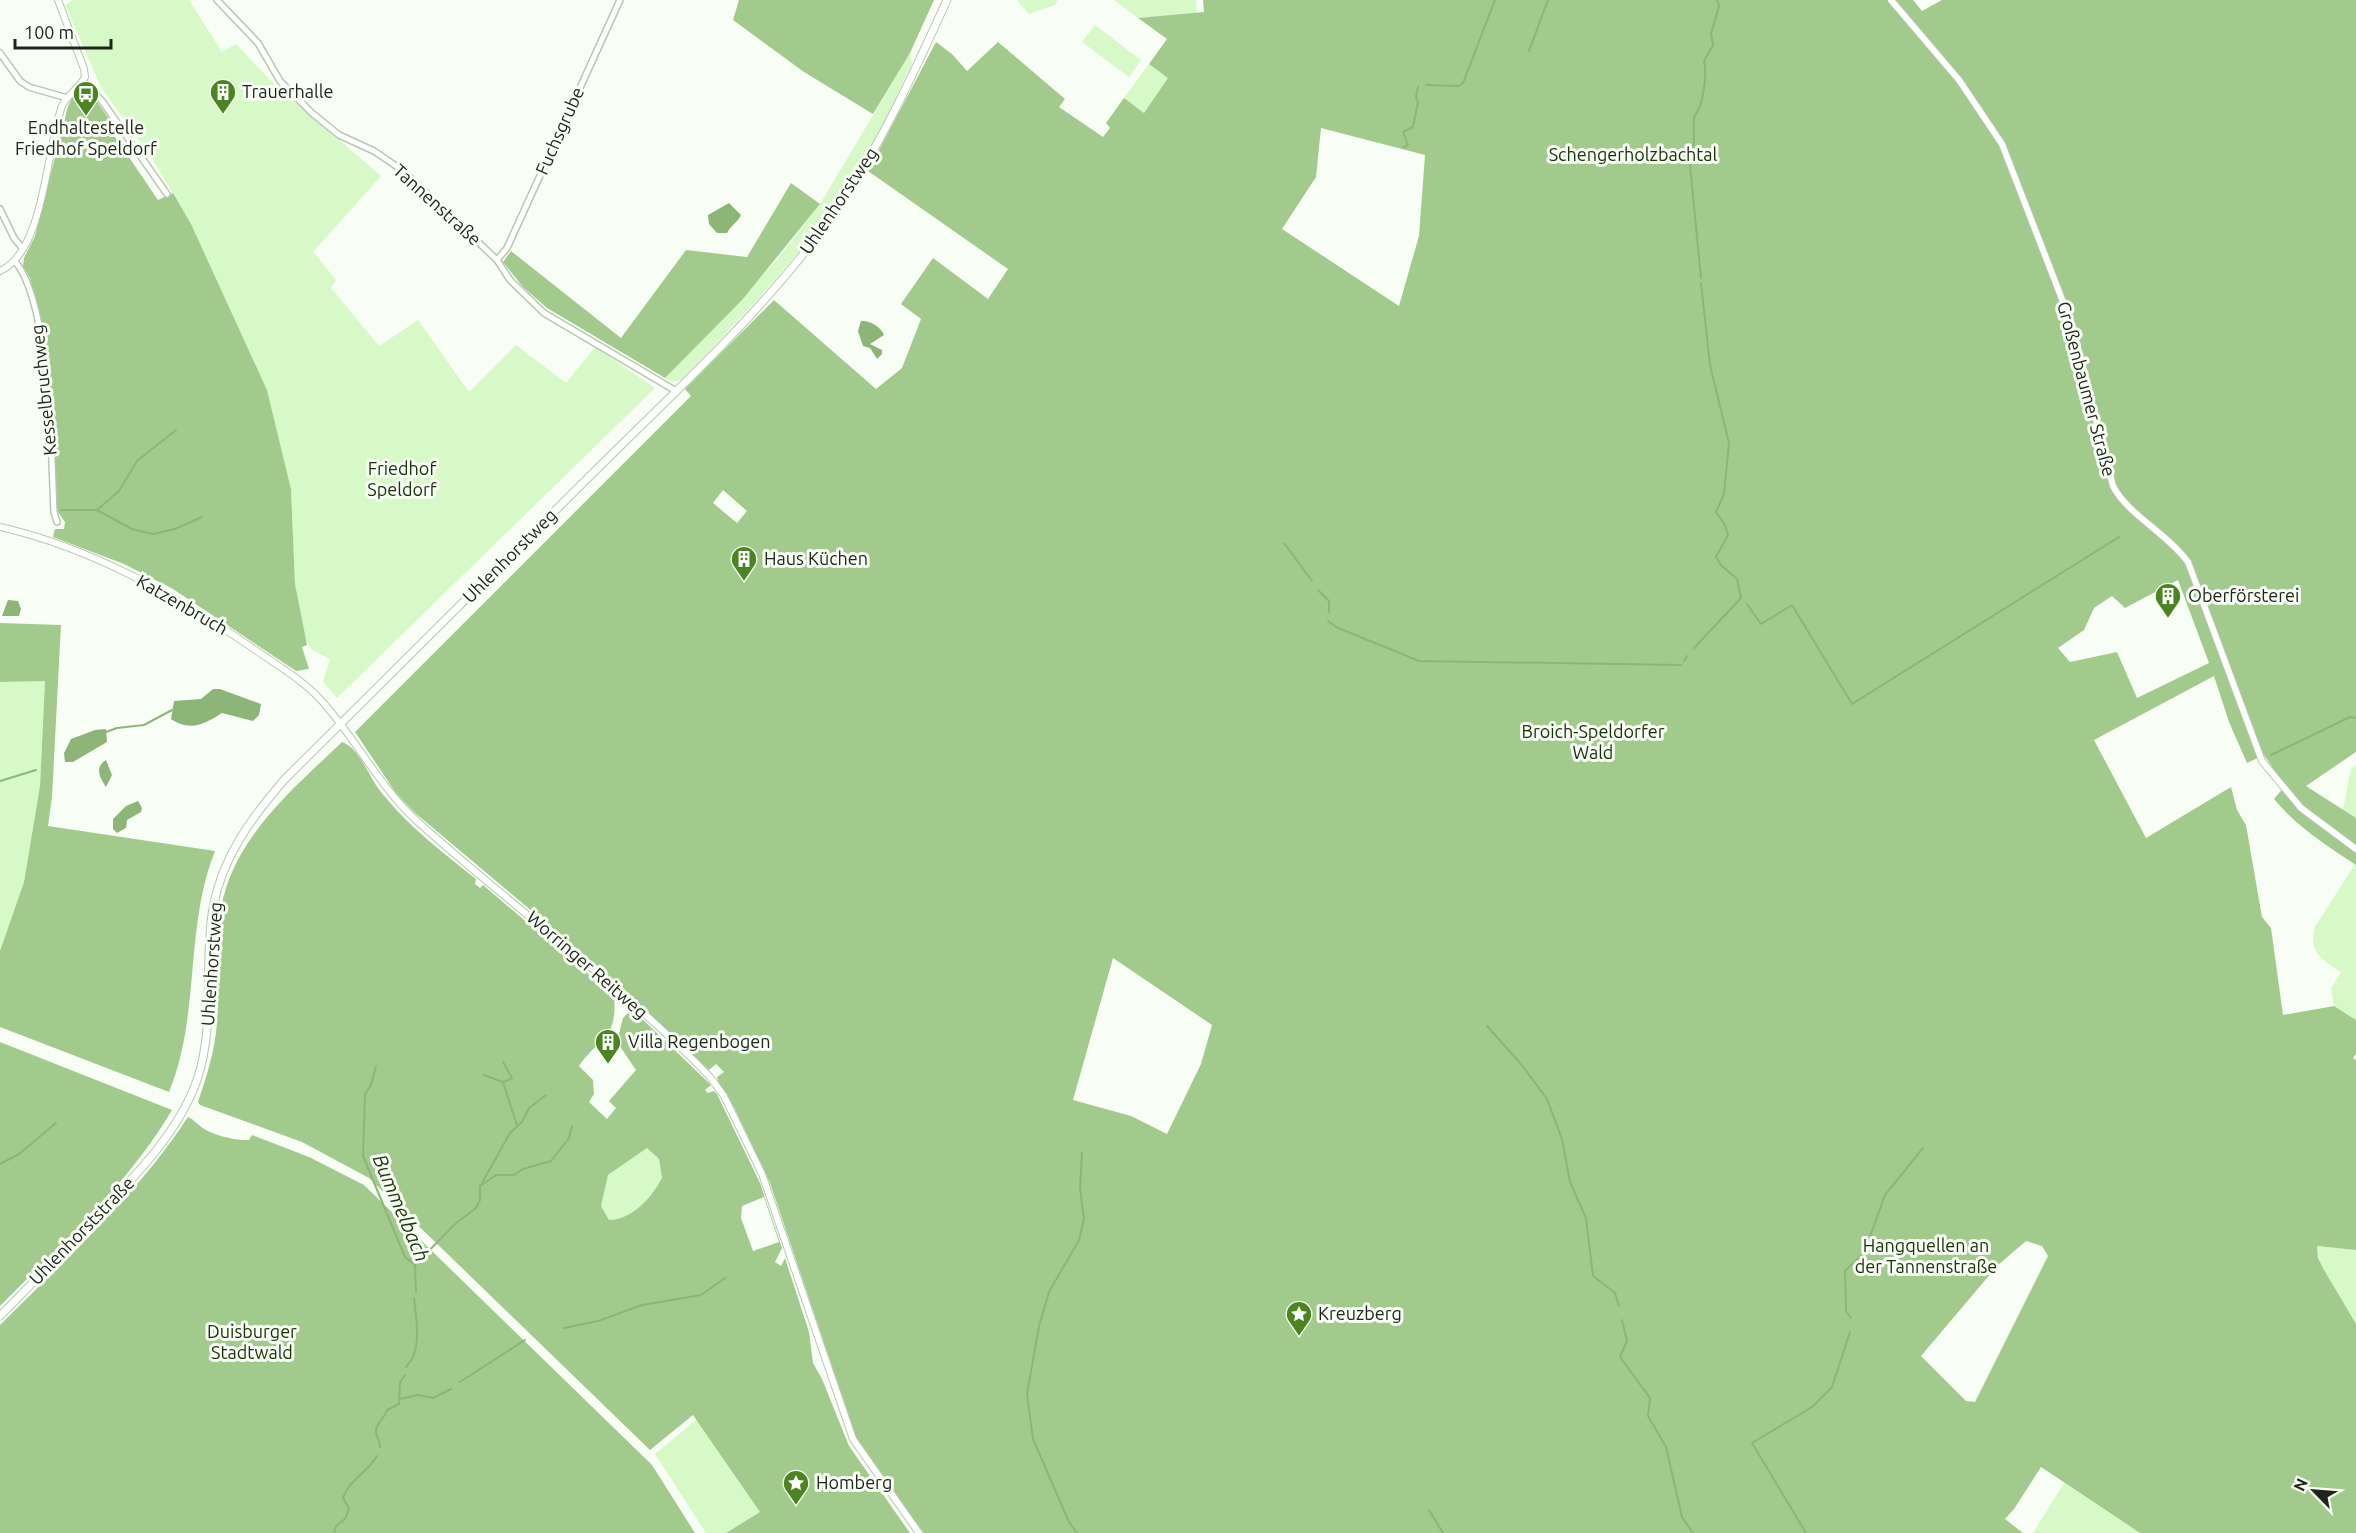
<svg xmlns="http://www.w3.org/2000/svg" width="2356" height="1533" viewBox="0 0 2356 1533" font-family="Ubuntu,sans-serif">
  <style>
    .green { fill: #d7f8c7 }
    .forest { fill: #a2ca8c; fill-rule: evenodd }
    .water { fill: #8db578 }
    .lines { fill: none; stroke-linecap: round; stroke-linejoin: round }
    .stream { stroke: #8db578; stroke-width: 2 }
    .minor-casing { stroke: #b8c7b1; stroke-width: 8 }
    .tertiary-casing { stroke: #b8c7b1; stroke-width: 8 }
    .secondary-casing { stroke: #b8c7b1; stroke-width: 9 }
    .minor { stroke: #fff; stroke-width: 5 }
    .tertiary { stroke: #fff; stroke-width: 6 }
    .secondary { stroke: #fff; stroke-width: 7 }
    .labels { text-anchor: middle; stroke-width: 6; stroke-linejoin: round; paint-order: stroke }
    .poi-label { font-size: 18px; fill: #1e241c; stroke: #f8fef5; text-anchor: start }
    .street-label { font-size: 18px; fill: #1e241c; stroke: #f8fef5 }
    .park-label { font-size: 18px; fill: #183105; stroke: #f8fef5 }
    .water-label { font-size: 20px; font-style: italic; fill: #213b10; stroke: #f8fef5 }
  </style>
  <rect width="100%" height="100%" fill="#f8fef5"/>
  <path class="green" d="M 73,0 L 189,0 L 222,52 L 236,44 L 274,84 L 381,176 L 313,252 L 336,280 L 331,288 L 379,346 L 418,320 L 469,392 L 516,345 L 566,383 L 595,347 L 655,388 L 337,698 L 323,682 L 330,659 L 311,649 L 304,636 L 295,584 L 291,489 L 267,390 L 191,224 L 155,163 L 101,87 L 65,5 Z
    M 1017,0 L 1058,0 L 1055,5 L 1029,14 Z
    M 1114,0 L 1196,0 L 1197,13 L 1138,18 Z
    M 1095,25 L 1141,60 L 1129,77 L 1082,42 Z
    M 910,53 L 912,63 C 891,109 869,155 840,196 C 794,264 738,321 681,380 L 672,382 L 665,378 L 778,259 L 820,204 Z
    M 1149,64 L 1169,78 L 1144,113 L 1124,98 Z
    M 45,680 L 40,786 L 24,882 L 0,951 L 0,682 Z
    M 2356,765 L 2356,818 L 2343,810 L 2351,769 Z
    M 2355,864 L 2356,865 L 2356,1020 L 2334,1006 L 2331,989 L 2341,972 C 2322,960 2308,952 2315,927 Z
    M 647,1148 L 659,1159 L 662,1178 C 652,1197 632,1220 609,1220 L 601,1206 L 608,1175 Z
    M 2317,1246 L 2356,1250 L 2356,1324 C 2341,1301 2318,1274 2317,1246 Z
    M 697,1419 L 760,1512 L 726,1533 L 706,1533 L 655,1454 Z
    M 2064,1483 L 2140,1533 L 2033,1533 Z"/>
  <path class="forest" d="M 739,0 L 934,0 L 910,53 L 873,114 L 804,72 L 733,20 Z
    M 1203,0 L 1913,0 L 1922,11 L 1942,0 L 2356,0 L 2356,752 L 2306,786 L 2356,818 L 2356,865 C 2326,845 2297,827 2274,799 L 2285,786 L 2264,755 L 2247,763 L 2229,722 L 2214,676 L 2094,740 L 2146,838 L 2231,787 L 2237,810 L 2246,825 L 2262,917 L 2271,928 L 2283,1015 L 2334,1006 L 2356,1020 L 2356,1054 L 2353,1058 L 2356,1060 L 2356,1250 L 2317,1246 L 2318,1258 L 2324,1270 L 2356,1324 L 2356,1533 L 2140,1533 L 2041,1467 L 2014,1509 L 2005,1519 L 2023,1533 L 924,1533 L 867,1456 L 856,1437 L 770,1183 L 735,1109 L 718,1081 L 717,1077 L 724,1072 L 716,1064 L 709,1070 L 596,965 L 414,812 L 396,793 L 355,732 L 691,396 L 685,389 L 774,300 L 876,389 L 902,368 L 921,319 L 901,304 L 933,258 L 988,299 L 1008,269 L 868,171 L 936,42 L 952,54 L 967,71 L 998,42 L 1065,99 L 1059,107 L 1103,137 L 1110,128 L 1106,123 L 1124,98 L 1144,113 L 1168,78 L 1149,64 L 1167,39 L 1138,18 L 1204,12 ZM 1321,128 L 1425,155 L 1419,236 L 1399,306 L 1282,229 L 1316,177 ZM 723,490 L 747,511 L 737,523 L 713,503 ZM 2178,580 L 2209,663 L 2137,698 L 2117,652 L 2070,662 L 2058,648 L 2084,630 L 2094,608 L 2112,596 L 2125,608 ZM 1113,958 L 1212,1025 L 1201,1064 L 1167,1134 L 1131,1116 L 1073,1100 ZM 2026,1241 L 2042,1246 L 2048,1256 L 1975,1402 L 1966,1401 L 1921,1356 L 1998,1265 Z
    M 84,92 L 92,94 L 109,119 L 105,122 L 158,200 L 173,193 L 191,224 L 267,390 L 291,489 L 295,584 L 307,645 L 302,647 L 309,669 L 296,671 L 173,589 L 124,564 L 53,537 L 55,529 L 64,529 L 65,522 L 56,509 L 50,390 L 43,336 L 30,278 L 23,266 L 24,258 L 35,236 L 68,106 L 72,98 Z
    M 791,183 L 820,204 L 742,300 L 665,378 L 547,308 L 523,287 L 503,262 L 511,251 L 621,338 L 686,250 L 747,257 Z
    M 0,623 L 61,625 L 52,797 L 48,826 L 215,851 C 184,929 201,1014 169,1092 L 0,1027 L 0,951 L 24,882 L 40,786 L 45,681 L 0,682 Z
    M 342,742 C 359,748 368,774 378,788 C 405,824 441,851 476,879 L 475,884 L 480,888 L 483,885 L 614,996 C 618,1039 599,1037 579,1066 L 593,1080 L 594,1094 L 589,1102 L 607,1119 L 616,1108 L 609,1101 L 636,1070 L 617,1042 L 623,1018 L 632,1009 L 711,1085 L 705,1090 L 708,1093 L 714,1091 L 717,1094 L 760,1183 L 782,1248 L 775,1262 L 781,1266 L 785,1258 L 809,1332 L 813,1363 L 822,1379 L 849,1446 L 910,1533 L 726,1533 L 760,1512 L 693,1415 L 650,1450 L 369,1178 L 302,1142 L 200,1105 L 198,1102 C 207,1075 215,1051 217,1022 C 220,985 215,946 221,909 C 233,838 293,789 342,742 ZM 647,1148 L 659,1159 L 662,1178 C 652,1197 632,1220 609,1220 L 601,1206 L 608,1175 ZM 764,1197 L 779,1242 L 753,1251 L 741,1218 L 742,1206 Z
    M 0,1042 L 172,1110 C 128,1185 60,1245 0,1306 Z
    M 188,1117 C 194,1120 195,1122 200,1126 C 211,1135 236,1141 249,1140 L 252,1135 L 309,1157 L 364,1185 L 652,1465 L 695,1533 L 0,1533 L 0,1325 C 65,1260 137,1195 188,1117 Z"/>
  <path class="water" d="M 729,203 L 741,215 C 738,222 731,225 727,233 L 717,233 L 709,224 L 708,215 Z
    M 861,321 C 870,320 881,327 884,335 L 870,344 L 882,350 L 882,354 L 877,359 L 870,348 L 863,346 L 858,331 Z
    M 8,600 L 18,601 L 21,609 L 19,616 L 2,616 Z
    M 213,689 L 220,689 L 261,704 L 259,715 L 253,721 L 222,713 C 205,724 190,732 171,719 L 174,701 L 201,699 Z
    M 106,729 L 107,742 L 73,762 L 65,762 L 64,753 L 71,739 L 95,730 Z
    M 106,760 L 112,775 L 106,787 C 100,778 94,767 106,760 Z
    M 138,801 L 142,808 L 141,812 L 127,820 L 126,828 L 117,833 L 113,829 L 113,819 L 126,806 Z"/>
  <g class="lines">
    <path class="stream" d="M 1529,51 L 1548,0
      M 1426,85 L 1458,86 L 1463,83 L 1495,0
      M 1404,147 L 1408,145 L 1403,132 L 1413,127 L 1418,102 L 1416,97 L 1418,87
      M 1701,278 L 1690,165 C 1696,149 1693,135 1694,119 C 1694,115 1699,110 1700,106 C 1704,94 1707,72 1704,61 L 1713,45 L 1711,34 L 1719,6 L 1717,0
      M 61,510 L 97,510 L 132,529 L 153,534 L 175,529 L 202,517
      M 97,510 L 119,491 L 137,461 L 176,430
      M 1284,543 L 1312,581
      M 1318,590 L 1329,601 L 1329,612
      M 1747,604 L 1761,624 L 1792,605 L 1852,704 L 2119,537
      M 1328,621 L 1336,627 L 1419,661 L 1681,665
      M 1694,648 L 1741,598 L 1737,579 L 1721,565 L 1716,557 L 1728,535 L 1725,525 L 1716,512 L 1724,494 L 1729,443 L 1710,365 L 1701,283
      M 1684,661 L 1687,656
      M 106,732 L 117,728 L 144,725 L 172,710
      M 2271,755 L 2350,717 L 2356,718
      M 0,781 L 36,770
      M 1487,1026 L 1521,1064 L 1547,1099 L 1562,1139 L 1570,1182 L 1586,1218 L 1593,1276 L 1615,1293 L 1619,1306
      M 503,1062 L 512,1078 L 504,1082
      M 376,1066 L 371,1085 L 365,1094 L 363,1156 L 405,1257 L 415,1265 L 416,1292
      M 484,1075 L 503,1082 L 517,1125
      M 0,1164 L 19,1154 L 56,1123
      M 482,1183 L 510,1133 L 522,1122 L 529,1108 L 546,1095
      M 415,1265 L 455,1224 L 476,1208 L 480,1200 L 480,1186 L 496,1175 L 514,1175 L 523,1169 L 551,1161 L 569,1138 L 572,1126
      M 1851,1318 L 1846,1311 L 1845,1271 L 1864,1253 L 1885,1195 L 1923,1148
      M 1622,1320 L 1627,1341 L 1620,1357 L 1650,1398 L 1648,1416 L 1666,1447 L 1682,1517 L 1693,1533
      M 564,1328 L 598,1321 L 642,1305 L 701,1295 L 725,1278
      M 406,1367 C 423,1350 416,1320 414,1298
      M 460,1382 L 525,1340
      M 400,1399 L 418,1395 L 433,1398 L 451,1389
      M 380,1447 C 380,1441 377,1438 376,1432 C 375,1424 385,1418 387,1410 L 399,1404 L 400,1382 L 405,1375
      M 1429,1510 L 1443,1533
      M 334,1533 L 336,1526 L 345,1519 L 349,1509 L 343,1498 C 348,1481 367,1473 377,1456
      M 1077,1533 L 1069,1522 L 1033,1439 L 1027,1394 L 1039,1326 L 1049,1292 L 1079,1240 L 1084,1219 L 1080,1188 L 1082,1153
      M 1806,1533 L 1752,1443 L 1812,1407 L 1832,1387 L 1850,1332"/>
    <g class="minor-casing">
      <path id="minor" d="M 217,0 L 258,43 L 280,81 L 312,113 L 339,135 L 374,151 L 402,170 L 497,260 L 510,280 L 544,313 L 676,391
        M 0,53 L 20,81 L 29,87 L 67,98
        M 83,81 L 102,101 L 167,194
        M 0,209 L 14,238 L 23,249
        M 497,260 L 507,248 L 620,0
        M 15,261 C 51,305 51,453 54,512 L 57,522"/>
    </g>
    <g class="tertiary-casing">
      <path id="tertiary" d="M 1891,0 L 1959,80 L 2002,144 L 2072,325 L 2113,486 C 2128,515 2167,533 2188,562 L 2262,761 L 2301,808 L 2356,849
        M 0,271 C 45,251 46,149 62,106 C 67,94 79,89 85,77 L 84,69 L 58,0
        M 0,527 C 92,548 177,596 254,649 C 277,665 301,679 320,699 C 355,737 378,785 417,821 C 513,908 620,983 710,1077 L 724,1096 L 762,1174 L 853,1439 L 919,1533"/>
    </g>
    <g class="secondary-casing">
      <path id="secondary" d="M 0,1316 C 31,1285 61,1253 92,1221 C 132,1179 177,1136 197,1080 C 216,1024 203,965 213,908 C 222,857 252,817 285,779 C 391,675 496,570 601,465 C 679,388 762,312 827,223 C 877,154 912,77 947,0"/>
    </g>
    <use href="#minor" class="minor"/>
    <use href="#tertiary" class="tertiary"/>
    <use href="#secondary" class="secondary"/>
  </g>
  <defs>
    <g id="building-pin" transform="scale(1.35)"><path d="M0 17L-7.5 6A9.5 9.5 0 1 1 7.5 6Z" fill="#4b8522" stroke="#f8fef5"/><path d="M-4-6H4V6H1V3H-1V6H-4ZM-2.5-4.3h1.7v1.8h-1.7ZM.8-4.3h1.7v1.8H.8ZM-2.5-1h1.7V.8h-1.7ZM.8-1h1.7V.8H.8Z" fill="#fff"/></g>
    <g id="bus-pin" transform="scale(1.35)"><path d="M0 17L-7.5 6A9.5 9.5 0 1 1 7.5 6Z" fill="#4b8522" stroke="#f8fef5"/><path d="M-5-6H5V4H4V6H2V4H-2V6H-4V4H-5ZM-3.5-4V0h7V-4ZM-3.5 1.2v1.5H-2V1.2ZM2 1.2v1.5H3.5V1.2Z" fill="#fff"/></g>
    <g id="sight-pin" transform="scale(1.35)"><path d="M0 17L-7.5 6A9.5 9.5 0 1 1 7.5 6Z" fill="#4b8522" stroke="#f8fef5"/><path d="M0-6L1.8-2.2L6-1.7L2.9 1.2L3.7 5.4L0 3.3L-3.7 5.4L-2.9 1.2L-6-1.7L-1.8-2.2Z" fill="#fff"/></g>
  </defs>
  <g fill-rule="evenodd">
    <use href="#building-pin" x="223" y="92"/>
    <use href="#bus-pin" x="86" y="94"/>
    <use href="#building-pin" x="744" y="559"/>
    <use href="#building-pin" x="2168" y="596"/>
    <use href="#building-pin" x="608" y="1042"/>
    <use href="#sight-pin" x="1299" y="1314"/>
    <use href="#sight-pin" x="796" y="1483"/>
  </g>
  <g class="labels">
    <g class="poi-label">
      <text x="242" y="98">Trauerhalle</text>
      <text x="86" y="134" text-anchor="middle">Endhaltestelle<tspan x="86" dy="21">Friedhof Speldorf</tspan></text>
      <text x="764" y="565">Haus Küchen</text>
      <text x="2188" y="602">Oberförsterei</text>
      <text x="628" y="1048">Villa Regenbogen</text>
      <text x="1318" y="1320">Kreuzberg</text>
      <text x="816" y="1489">Homberg</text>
    </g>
    <g class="street-label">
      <text transform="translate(560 131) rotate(-66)" y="6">Fuchsgrube</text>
      <text transform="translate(839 201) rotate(-56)" y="6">Uhlenhorstweg</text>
      <text transform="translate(437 205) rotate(42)" y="6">Tannenstraße</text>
      <text transform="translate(2086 389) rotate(75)" y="6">Großenbaumer Straße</text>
      <text transform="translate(44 390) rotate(-96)" y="6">Kesselbruchweg</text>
      <text transform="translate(510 556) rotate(-45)" y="6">Uhlenhorstweg</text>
      <text transform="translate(182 605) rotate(30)" y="6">Katzenbruch</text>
      <text transform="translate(212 964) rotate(-86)" y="6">Uhlenhorstweg</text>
      <text transform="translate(587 965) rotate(41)" y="6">Worringer Reitweg</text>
      <text transform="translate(82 1231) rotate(-46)" y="6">Uhlenhorststraße</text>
    </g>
    <g class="park-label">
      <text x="1633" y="161">Schengerholzbachtal</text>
      <text x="402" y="475">Friedhof<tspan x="402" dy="21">Speldorf</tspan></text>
      <text x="1593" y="738">Broich-Speldorfer<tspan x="1593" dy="21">Wald</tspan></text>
      <text x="1926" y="1252">Hangquellen an<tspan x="1926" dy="21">der Tannenstraße</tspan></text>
      <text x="252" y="1338">Duisburger<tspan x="252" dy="21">Stadtwald</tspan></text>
    </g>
    <g class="water-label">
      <text transform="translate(401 1208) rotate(67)" y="7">Bummelbach</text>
    </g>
  </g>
  <g transform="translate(2314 1491) rotate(295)" stroke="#f8fef5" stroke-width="4.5" paint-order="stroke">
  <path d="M0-4.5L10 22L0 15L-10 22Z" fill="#1e241c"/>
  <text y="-9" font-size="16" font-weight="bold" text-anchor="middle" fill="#1e241c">N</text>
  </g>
  <path d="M15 39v9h96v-9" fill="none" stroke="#1e241c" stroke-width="3"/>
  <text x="24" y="39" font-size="18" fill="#1e241c" stroke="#f8fef5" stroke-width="4.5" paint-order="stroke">100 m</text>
</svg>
